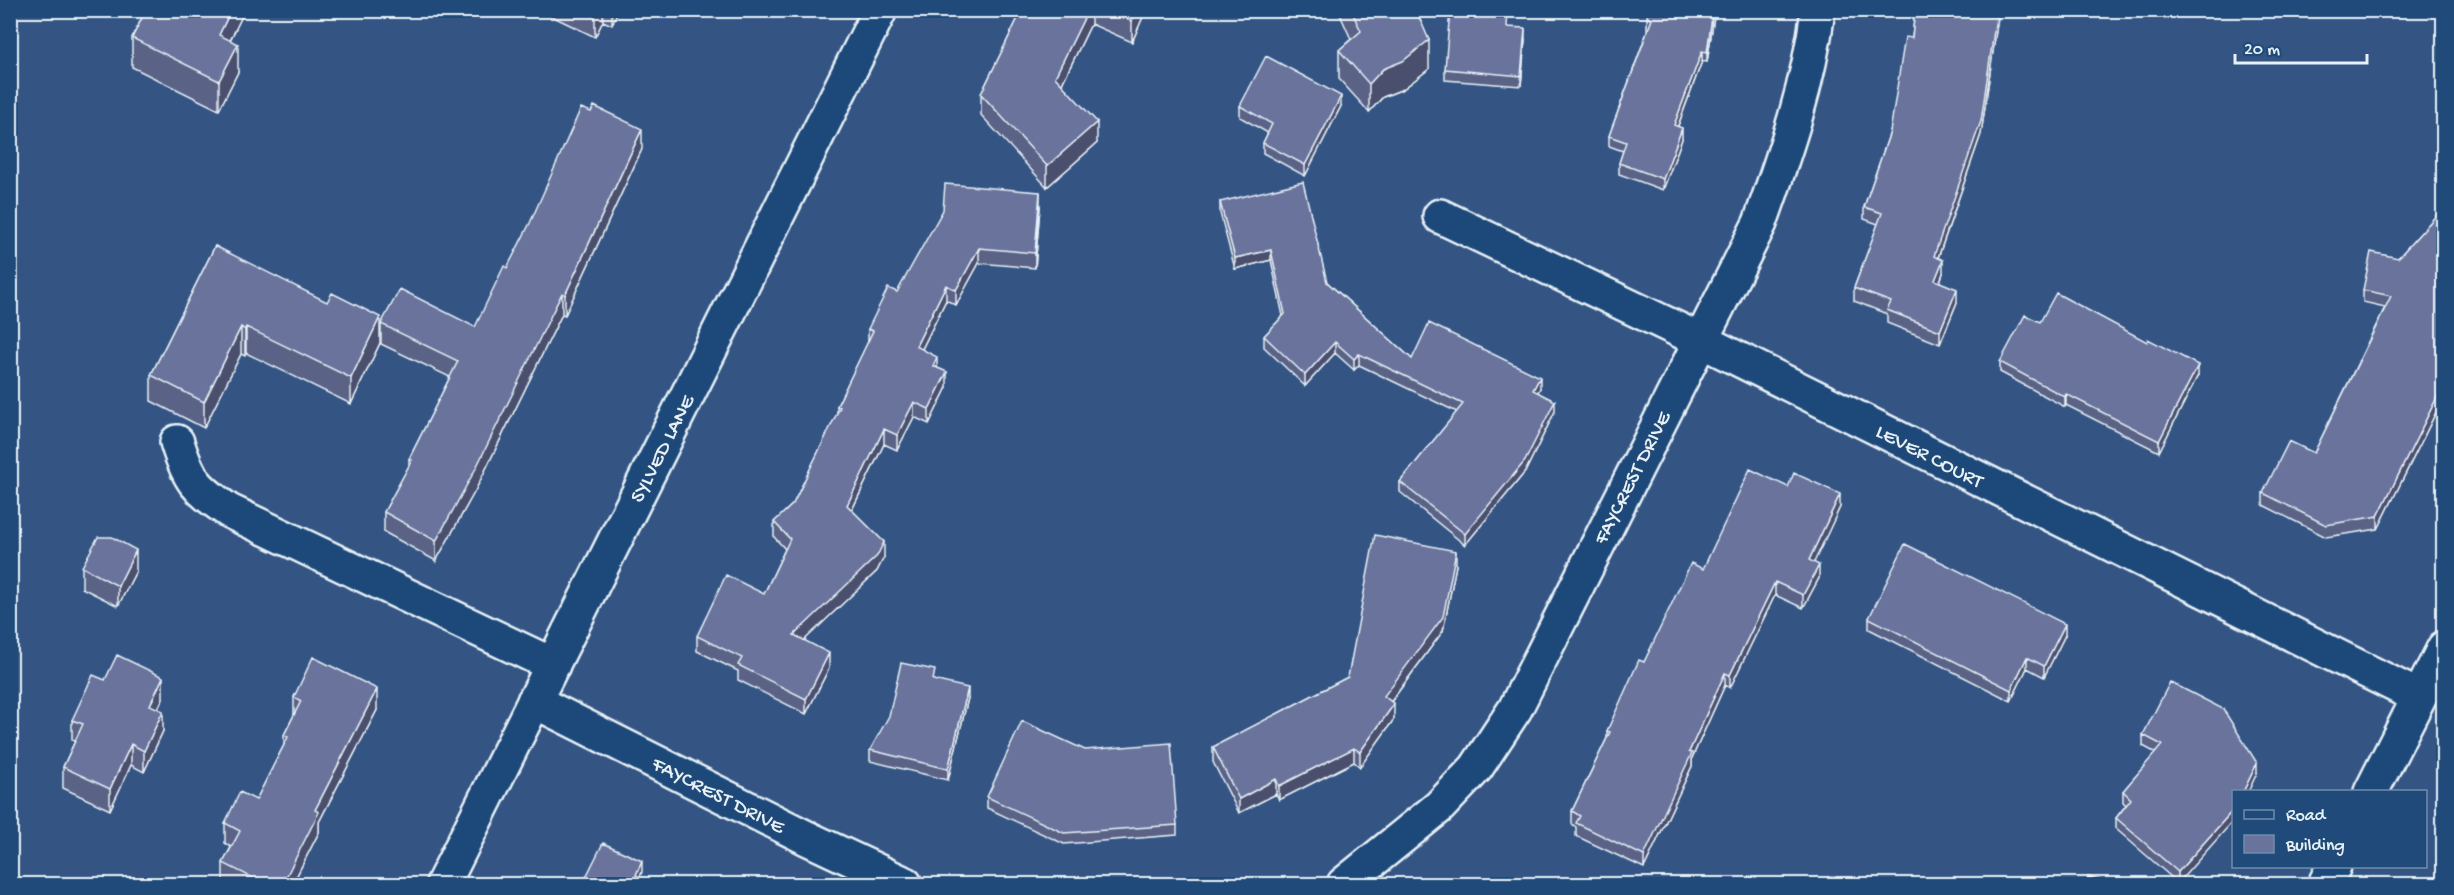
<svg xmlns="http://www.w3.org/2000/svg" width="2454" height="895" viewBox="0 0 2454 895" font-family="'Gochi Hand',sans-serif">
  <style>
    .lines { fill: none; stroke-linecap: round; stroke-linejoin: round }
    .minor-casing { stroke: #e8f1f8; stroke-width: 38 }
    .minor { stroke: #1f4a7a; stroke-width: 33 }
    .wall { fill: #5a6386; stroke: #e8f1f8; stroke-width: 1.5 }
    .shaded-wall { fill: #4a506d; stroke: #e8f1f8; stroke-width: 1.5 }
    .building { fill: #69739c; stroke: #e8f1f8; stroke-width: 1.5 }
    .labels { text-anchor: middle; stroke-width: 4.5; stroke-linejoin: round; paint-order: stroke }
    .street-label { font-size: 21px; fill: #e8f1f8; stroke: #1f4a7a }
  </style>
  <rect width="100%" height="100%" fill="#345584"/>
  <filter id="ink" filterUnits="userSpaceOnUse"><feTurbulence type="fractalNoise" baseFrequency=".0167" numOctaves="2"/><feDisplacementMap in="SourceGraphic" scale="12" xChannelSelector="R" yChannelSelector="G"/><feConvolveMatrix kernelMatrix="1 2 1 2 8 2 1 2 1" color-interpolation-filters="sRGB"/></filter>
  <g filter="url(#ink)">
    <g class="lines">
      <g class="minor-casing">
        <path id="minor" d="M 1440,216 L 1700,340 L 2419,697
          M 177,442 C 189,481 196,488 229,511 L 553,665
          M 534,701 L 807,838 L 905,884
          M 2371,792 L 2444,648
          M 443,884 L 880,10
          M 1344,884 L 1439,807 L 1476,768 L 1515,709 L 1760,223 C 1785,153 1809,84 1818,10
          M 2325,884 L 2334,866"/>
      </g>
      <use href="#minor" class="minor"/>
    </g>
    <path class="wall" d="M 146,10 L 245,10 L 230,40 L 238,72 L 219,110 L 132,67 L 132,38 Z
      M 539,10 L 618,10 L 612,25 L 603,21 L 595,37 Z
      M 1022,10 L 1146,10 L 1132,42 L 1091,24 L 1062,84 L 1097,143 L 1047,187 L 981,115 L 981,94 Z
      M 1338,10 L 1416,10 L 1429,69 L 1403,89 L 1383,97 L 1369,112 L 1339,79 L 1339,50 L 1351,39 Z
      M 1715,10 L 1707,62 L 1702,61 L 1678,126 L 1682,139 L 1663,190 L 1619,174 L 1619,163 L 1623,151 L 1609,146 L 1609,136 L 1648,29 L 1647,29 L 1647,18 Z
      M 1915,10 L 1999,10 L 1981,134 L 1938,258 L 1943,273 L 1940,282 L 1957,302 L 1940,344 L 1887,323 L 1887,314 L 1854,301 L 1854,288 L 1878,224 L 1864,219 L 1864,207 L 1890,132 L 1912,38 Z
      M 1508,27 L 1525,39 L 1521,86 L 1445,80 L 1445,69 Z
      M 1240,106 L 1341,106 L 1305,176 L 1263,153 L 1263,143 L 1268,133 L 1240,117 Z
      M 642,149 L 565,315 L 562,314 L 475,491 L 436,561 L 384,532 L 384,512 L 409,466 L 409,459 L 450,377 L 381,344 L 381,324 L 475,327 Z
      M 1220,202 L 1327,282 L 1412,359 L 1540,388 L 1538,392 L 1555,411 L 1525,472 L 1465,545 L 1400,492 L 1400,482 L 1457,412 L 1359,365 L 1354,370 L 1335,353 L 1305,386 L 1264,347 L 1264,336 L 1283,316 L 1271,260 L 1235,269 L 1220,213 Z
      M 1040,207 L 1035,268 L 979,263 L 956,305 L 946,300 L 922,349 L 937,367 L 947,387 L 929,424 L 914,417 L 897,450 L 884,444 L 852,510 L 884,557 L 877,571 L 804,640 L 829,668 L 806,714 L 738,680 L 738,671 L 697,651 L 697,636 L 764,594 L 785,549 L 774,537 L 774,522 L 793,504 L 837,414 L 837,406 L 868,342 L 868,329 L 897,292 Z
      M 2444,207 L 2444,396 L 2378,529 L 2326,537 L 2263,505 L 2263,493 L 2314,453 L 2385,307 L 2363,302 L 2363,290 L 2398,258 Z
      M 215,246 L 380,343 L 351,404 L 246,353 L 245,356 L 241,354 L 204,428 L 151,401 L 151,375 Z
      M 2040,322 L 2198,375 L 2159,452 L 2066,405 L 2065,407 L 2000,372 L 2000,362 Z
      M 1788,487 L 1840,507 L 1813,563 L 1819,578 L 1803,608 L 1775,595 L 1730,688 L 1725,685 L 1692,758 L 1692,766 L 1644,868 L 1576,836 L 1576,827 L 1572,824 L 1572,811 L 1607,738 L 1607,731 L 1644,662 L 1703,569 Z
      M 1456,565 L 1443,631 L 1391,702 L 1394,719 L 1360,767 L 1354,762 L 1279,800 L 1276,794 L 1239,813 L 1213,762 L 1213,747 L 1348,677 Z
      M 82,567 L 136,571 L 118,606 L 82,588 Z
      M 1869,618 L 2065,635 L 2044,677 L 2027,668 L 2011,701 L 1869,629 Z
      M 105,680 L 163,698 L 158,709 L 163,731 L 144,772 L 131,765 L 110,810 L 63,788 L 63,767 L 75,741 L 72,740 L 72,720 Z
      M 935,680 L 968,698 L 948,780 L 870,761 L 870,750 Z
      M 294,697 L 377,710 L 319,822 L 319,832 L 292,885 L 226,885 L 223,883 L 223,863 L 231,847 L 225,843 L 225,823 L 256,800 L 284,745 L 284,735 L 294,715 Z
      M 2143,735 L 2257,773 L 2178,883 L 2116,829 L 2116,818 L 2126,805 L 2123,802 L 2123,791 L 2156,753 L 2143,746 Z
      M 987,797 L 1177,825 L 1177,835 L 1064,844 L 987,808 Z"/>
    <path class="shaded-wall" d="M 231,10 L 245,10 L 219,63 L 219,35 Z
      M 595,10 L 603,10 L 603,21 L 595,37 Z
      M 612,10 L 618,10 L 612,25 Z
      M 1088,10 L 1091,10 L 1091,24 L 1055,98 L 1055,77 Z
      M 1136,10 L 1146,10 L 1132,42 L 1132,21 Z
      M 1713,10 L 1715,10 L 1707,62 L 1707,52 Z
      M 1997,10 L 1999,10 L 1981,134 L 1934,269 L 1934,256 Z
      M 1525,28 L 1525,39 L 1521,86 L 1521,76 Z
      M 1429,40 L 1429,69 L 1403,89 L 1383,97 L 1369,112 L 1369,84 L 1383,69 Z
      M 238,44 L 238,72 L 219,110 L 219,81 Z
      M 1702,51 L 1702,61 L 1674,136 L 1674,125 Z
      M 1341,96 L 1341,106 L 1305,176 L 1305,165 Z
      M 1097,122 L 1097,143 L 1047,187 L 1047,166 Z
      M 1682,128 L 1682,139 L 1663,190 L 1663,179 Z
      M 642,129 L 642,149 L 565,315 L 565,295 Z
      M 1040,192 L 1040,207 L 1035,268 L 1035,253 Z
      M 979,248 L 979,263 L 956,305 L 956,290 Z
      M 1271,250 L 1271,260 L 1235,269 L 1235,258 Z
      M 1943,260 L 1943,273 L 1935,293 L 1935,280 Z
      M 946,285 L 946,300 L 916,361 L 916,346 Z
      M 1957,289 L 1957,302 L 1940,344 L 1940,331 Z
      M 562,293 L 562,314 L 475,491 L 436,561 L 436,541 Z
      M 380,317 L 380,343 L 351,404 L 351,378 Z
      M 241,327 L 241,354 L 204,428 L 204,402 Z
      M 246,327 L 246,353 L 245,356 L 245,330 Z
      M 1335,342 L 1335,353 L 1305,386 L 1305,375 Z
      M 1359,354 L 1359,365 L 1354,370 L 1354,359 Z
      M 937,357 L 937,372 L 933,366 Z
      M 2198,365 L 2198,375 L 2159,452 L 2159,441 Z
      M 947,372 L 947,387 L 929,424 L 929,409 Z
      M 1540,377 L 1540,388 L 1533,401 L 1533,390 Z
      M 2444,383 L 2444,396 L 2378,529 L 2378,516 Z
      M 2066,394 L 2066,405 L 2065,407 L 2065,397 Z
      M 1555,401 L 1555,411 L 1525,472 L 1465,545 L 1465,534 Z
      M 914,402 L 914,417 L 897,450 L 897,435 Z
      M 884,429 L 884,444 L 847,520 L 847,505 Z
      M 1840,494 L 1840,507 L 1809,573 L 1809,560 Z
      M 884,542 L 884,557 L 877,571 L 794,650 L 794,635 Z
      M 136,550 L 136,571 L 118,606 L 118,586 Z
      M 1456,551 L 1456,565 L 1443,631 L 1384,711 L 1384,696 Z
      M 1819,565 L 1819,578 L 1803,608 L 1803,595 Z
      M 1775,582 L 1775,595 L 1730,688 L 1730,675 Z
      M 2065,624 L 2065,635 L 2044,677 L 2044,666 Z
      M 829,653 L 829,668 L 806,714 L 806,699 Z
      M 2027,657 L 2027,668 L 2011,701 L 2011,690 Z
      M 1725,673 L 1725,685 L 1692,758 L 1692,766 L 1644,868 L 1644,856 L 1689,752 Z
      M 163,677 L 163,698 L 150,725 L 150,705 Z
      M 968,688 L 968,698 L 948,780 L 948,769 Z
      M 377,689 L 377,710 L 319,822 L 319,832 L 292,885 L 282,885 L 315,810 Z
      M 1394,704 L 1394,719 L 1360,767 L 1360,752 Z
      M 163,711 L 163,731 L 144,772 L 144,751 Z
      M 131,744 L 131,765 L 110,810 L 110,789 Z
      M 1354,748 L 1354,762 L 1279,800 L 1279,786 Z
      M 2257,763 L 2257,773 L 2248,792 L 2243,792 Z
      M 1276,779 L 1276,794 L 1239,813 L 1239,799 Z
      M 2234,809 L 2234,820 L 2178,883 L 2178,872 Z
      M 642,861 L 642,872 L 636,885 L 636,875 Z"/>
    <path class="building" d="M 146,10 L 231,10 L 219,35 L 238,44 L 219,81 L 132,38 Z
      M 1022,10 L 1088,10 L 1055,77 L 1097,122 L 1047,166 L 981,94 Z
      M 1109,10 L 1136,10 L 1132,21 Z
      M 1351,10 L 1416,10 L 1429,40 L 1403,61 L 1383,69 L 1369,84 L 1339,50 L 1361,31 Z
      M 1450,10 L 1508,10 L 1507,27 L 1525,28 L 1521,76 L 1445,69 Z
      M 1648,10 L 1713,10 L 1707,52 L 1702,51 L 1674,125 L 1682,128 L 1663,179 L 1619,163 L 1626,142 L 1609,136 L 1652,19 L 1647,18 Z
      M 1915,10 L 1997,10 L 1981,121 L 1934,256 L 1943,260 L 1935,280 L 1957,289 L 1940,331 L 1887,310 L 1891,302 L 1854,288 L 1882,213 L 1864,207 L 1890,132 L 1905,37 L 1912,38 Z
      M 1266,56 L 1341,96 L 1305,165 L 1263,143 L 1272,124 L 1240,106 Z
      M 594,106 L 642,129 L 565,295 L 562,293 L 475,470 L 436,541 L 384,512 L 412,460 L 409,459 L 458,361 L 381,324 L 400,289 L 475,327 L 504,266 L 507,268 L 530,223 L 581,108 L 591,112 Z
      M 1303,182 L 1327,282 L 1412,359 L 1429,323 L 1540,377 L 1533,390 L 1555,401 L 1525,461 L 1465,534 L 1400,482 L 1463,404 L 1359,354 L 1354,359 L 1335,342 L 1305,375 L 1264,336 L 1285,314 L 1271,250 L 1235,258 L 1220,202 Z
      M 945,184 L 1040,192 L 1035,253 L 979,248 L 956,290 L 946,285 L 916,346 L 937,357 L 933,366 L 947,372 L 929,409 L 914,402 L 897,435 L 884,429 L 847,505 L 884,542 L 877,556 L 794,635 L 829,653 L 806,699 L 738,665 L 742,658 L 697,636 L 726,575 L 764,594 L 790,539 L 774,522 L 793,504 L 840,407 L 837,406 L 873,331 L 868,329 L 888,288 L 897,292 L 943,210 Z
      M 2444,207 L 2444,383 L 2378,516 L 2326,525 L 2263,493 L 2289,441 L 2314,453 L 2391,296 L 2363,290 L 2371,252 L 2398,258 Z
      M 215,246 L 327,302 L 332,293 L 380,317 L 351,378 L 246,327 L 245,330 L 241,327 L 204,402 L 151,375 Z
      M 2056,293 L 2147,342 L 2148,339 L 2198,365 L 2159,441 L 2066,394 L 2065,397 L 2000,362 L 2025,315 L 2040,322 Z
      M 1750,469 L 1788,487 L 1794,473 L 1840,494 L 1809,560 L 1819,565 L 1803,595 L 1775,582 L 1730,675 L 1725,673 L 1689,752 L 1692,753 L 1644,856 L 1576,823 L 1580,816 L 1572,811 L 1610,732 L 1607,731 L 1639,660 L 1644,662 L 1691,563 L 1703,569 Z
      M 1375,535 L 1456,551 L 1443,617 L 1384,696 L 1394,704 L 1360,752 L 1354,748 L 1279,786 L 1276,779 L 1239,799 L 1213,747 L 1348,677 Z
      M 98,537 L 112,537 L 136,550 L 118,586 L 82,567 Z
      M 1905,544 L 2065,624 L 2044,666 L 2027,657 L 2011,690 L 1869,618 Z
      M 117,655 L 163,677 L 150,705 L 163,711 L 144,751 L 131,744 L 110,789 L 63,767 L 83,724 L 72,720 L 93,675 L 105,680 Z
      M 313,657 L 377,689 L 315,810 L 319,812 L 282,885 L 267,885 L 223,863 L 240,831 L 225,823 L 240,792 L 256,800 L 288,737 L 284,735 L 301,701 L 294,697 Z
      M 901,663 L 935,670 L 933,680 L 968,688 L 948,769 L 870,750 L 889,716 Z
      M 2170,682 L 2223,709 L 2257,763 L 2243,792 L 2234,792 L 2234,809 L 2178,872 L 2116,818 L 2131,799 L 2123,791 L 2162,745 L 2143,735 Z
      M 1022,721 L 1085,750 L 1171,743 L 1177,825 L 1064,833 L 987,797 Z
      M 603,843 L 642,861 L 636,875 L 656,885 L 582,885 Z
      M 2443,870 L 2444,885 L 2440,885 Z
      M 2088,877 L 2122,885 L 2086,885 Z"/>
  </g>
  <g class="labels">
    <g class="street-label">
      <text transform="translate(661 448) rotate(-63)" y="7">SYLVED LANE</text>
      <text transform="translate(1930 455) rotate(27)" y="7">LEVER COURT</text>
      <text transform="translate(1631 477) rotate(-63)" y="7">FAYCREST DRIVE</text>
      <text transform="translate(719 794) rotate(27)" y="7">FAYCREST DRIVE</text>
    </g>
  </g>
  <rect width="2454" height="895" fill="none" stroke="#1f4a7a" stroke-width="36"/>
  <rect x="18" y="18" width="2418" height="859" fill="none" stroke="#e8f1f8" stroke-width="2" filter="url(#ink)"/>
  <rect x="2232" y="790" width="195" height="78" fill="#1f4a7a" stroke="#6f8dac" stroke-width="1.5"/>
  <rect x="2244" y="810" width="30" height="9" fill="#1f4a7a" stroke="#6f8dac" stroke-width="1.5"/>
  <text x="2286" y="820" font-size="18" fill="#e8f1f8">Road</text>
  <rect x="2244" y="835" width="30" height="18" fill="#69739c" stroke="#6f8dac" stroke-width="1.5"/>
  <text x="2286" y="850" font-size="18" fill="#e8f1f8">Building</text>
  <path d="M2235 54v9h132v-9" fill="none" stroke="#e8f1f8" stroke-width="3"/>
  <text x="2244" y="54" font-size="18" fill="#e8f1f8" stroke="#1f4a7a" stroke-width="4.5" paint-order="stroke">20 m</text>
</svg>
